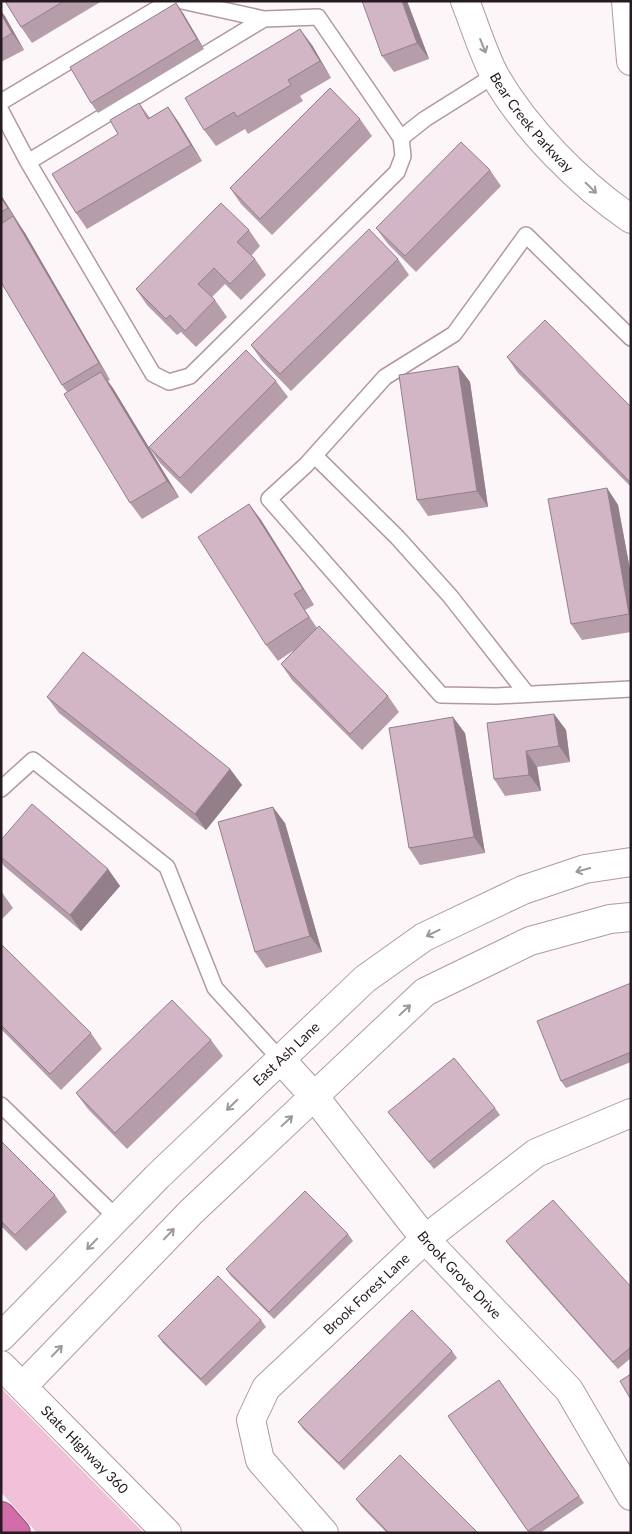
<svg xmlns="http://www.w3.org/2000/svg" width="632" height="1534" viewBox="0 0 632 1534" font-family="Lato,sans-serif">
  <style>
    .green { fill: #f1c1da }
    .lines { fill: none; stroke-linecap: round; stroke-linejoin: round }
    .service-casing { stroke: #b297a5; stroke-width: 18 }
    .minor-casing { stroke: #b297a5; stroke-width: 30 }
    .tertiary-casing { stroke: #b297a5; stroke-width: 30 }
    .secondary-casing { stroke: #b297a5; stroke-width: 30 }
    .motorway-casing { stroke: #965079; stroke-width: 30 }
    .service { stroke: #fff; stroke-width: 15 }
    .minor { stroke: #fff; stroke-width: 28 }
    .tertiary { stroke: #fff; stroke-width: 28 }
    .secondary { stroke: #fff; stroke-width: 28 }
    .motorway { stroke: #d36da9; stroke-width: 28 }
    .wall { fill: #b59da9 }
    .shaded-wall { fill: #937f8a }
    .building { fill: #d2b6c5; stroke: #937f8a }
    .oneway { stroke: #9d989b }
    .labels { text-anchor: middle; stroke-width: 5; stroke-linejoin: round; paint-order: stroke }
    .street-label { font-size: 14px; fill: #251b20; stroke: #fff }
  </style>
  <rect width="100%" height="100%" fill="#fcf6f9"/>
  <path class="green" d="M 1,1388 L 144,1533 L 37,1533 L 1,1492 Z"/>
  <g class="lines">
    <g class="service-casing">
      <path id="service" d="M 182,1 L 264,19
        M 318,17 L 401,138 L 403,156 L 397,172 L 190,376 L 169,382 L 153,374 L 28,162 L 264,19 Z
        M 1,102 L 170,1
        M 1,111 L 28,162
        M 401,138 L 425,119 L 495,75
        M 631,338 L 526,235 L 454,334 L 385,377 L 306,465 L 269,499 L 441,695 L 496,696 L 631,689
        M 315,456 L 397,537 L 450,596 L 527,694
        M 1,789 L 33,760 L 167,867 L 215,988 L 280,1059
        M 1,1105 L 117,1218"/>
    </g>
    <g class="minor-casing">
      <g id="minor">
        <path id="s1" d="M 280,1059 L 314,1096 L 425,1239 L 569,1390 L 631,1496"/>
        <path id="s2" d="M 324,1533 L 260,1460 L 251,1420 L 266,1388 L 425,1239 L 536,1153 L 631,1113"/>
      </g>
    </g>
    <g class="tertiary-casing">
      <g id="tertiary">
        <path id="s3" d="M 465,1 C 475,26 483,53 495,76 C 526,130 580,184 631,219"/>
        <path d="M 626,1 L 631,61"/>
        <path id="s4" d="M 1,1337 L 158,1176 L 365,979 L 424,937 L 523,890 L 585,869 L 631,862"/>
        <path d="M 23,1386 L 191,1212 L 425,992 L 530,941 L 610,919 L 631,917"/>
      </g>
    </g>
    <g class="secondary-casing">
      <g id="secondary">
        <path id="s5" d="M 1,1365 L 167,1533"/>
      </g>
    </g>
    <g class="motorway-casing">
      <path id="motorway" d="M 1,1516 L 16,1533"/>
    </g>
    <use href="#service" class="service"/>
    <use href="#minor" class="minor"/>
    <use href="#tertiary" class="tertiary"/>
    <use href="#secondary" class="secondary"/>
    <use href="#motorway" class="motorway"/>
  </g>
  <path class="wall" d="M 5,1 L 102,1 L 32,43 L 21,27 Z
    M 407,1 L 429,59 L 394,72 L 382,56 Z
    M 1,11 L 24,50 L 1,62 Z
    M 183,13 L 204,49 L 98,113 L 91,103 Z
    M 312,45 L 331,78 L 300,96 L 303,101 L 248,134 L 245,129 L 216,146 L 204,130 Z
    M 139,103 L 150,118 L 168,107 L 179,123 L 202,161 L 87,229 L 76,213 L 118,134 Z
    M 360,119 L 372,136 L 272,235 L 241,204 L 230,188 Z
    M 490,170 L 501,186 L 416,272 L 388,244 L 376,228 Z
    M 1,195 L 25,233 L 110,380 L 108,381 L 179,497 L 142,519 L 130,503 L 67,392 L 62,385 L 1,282 Z
    M 249,230 L 260,246 L 251,256 L 255,259 L 266,275 L 241,300 L 225,284 L 212,297 L 215,300 L 227,317 L 196,347 L 181,332 L 177,335 L 147,305 L 136,289 Z
    M 398,259 L 409,275 L 291,391 L 262,361 L 251,345 Z
    M 507,357 L 631,407 L 631,487 L 518,373 Z
    M 458,366 L 470,382 L 488,507 L 428,516 L 417,500 Z
    M 276,381 L 288,397 L 191,494 L 160,463 L 149,447 Z
    M 607,488 L 618,505 L 631,575 L 631,632 L 582,640 L 571,624 Z
    M 249,504 L 261,520 L 314,605 L 305,610 L 317,628 L 388,696 L 399,712 L 362,750 L 292,680 L 281,664 L 294,650 L 278,661 L 266,645 Z
    M 47,697 L 230,769 L 242,785 L 206,830 L 59,713 Z
    M 554,714 L 566,730 L 570,762 L 537,767 L 541,791 L 505,796 L 494,779 Z
    M 465,733 L 485,853 L 420,865 L 409,848 Z
    M 285,823 L 322,952 L 266,968 L 255,952 Z
    M 1,840 L 108,869 L 120,886 L 81,931 L 4,866 L 1,861 Z
    M 1,891 L 13,908 L 1,920 Z
    M 1,944 L 91,1033 L 102,1049 L 61,1090 L 1,1029 Z
    M 631,983 L 631,1062 L 566,1088 L 561,1081 Z
    M 211,1040 L 223,1056 L 127,1149 L 88,1109 L 76,1093 Z
    M 495,1108 L 500,1115 L 434,1169 L 388,1112 Z
    M 1,1141 L 55,1195 L 67,1212 L 26,1251 L 1,1226 Z
    M 348,1234 L 353,1241 L 274,1319 L 231,1276 L 226,1269 Z
    M 506,1241 L 631,1287 L 631,1358 L 618,1369 L 511,1248 Z
    M 261,1320 L 266,1327 L 206,1386 L 163,1343 L 158,1336 Z
    M 452,1351 L 457,1358 L 344,1470 L 303,1429 L 298,1422 Z
    M 499,1380 L 584,1503 L 540,1533 L 529,1533 L 448,1416 Z
    M 356,1499 L 478,1533 L 387,1533 L 361,1506 Z"/>
  <path class="shaded-wall" d="M 402,1 L 407,1 L 429,59 L 417,43 Z
    M 176,3 L 183,13 L 204,49 L 197,39 Z
    M 1,11 L 5,16 L 24,50 L 12,33 L 1,14 Z
    M 300,29 L 312,45 L 331,78 L 320,61 Z
    M 168,107 L 179,123 L 202,161 L 191,145 Z
    M 1,195 L 19,224 L 8,208 L 1,198 Z
    M 13,216 L 25,233 L 110,380 L 99,363 Z
    M 458,366 L 470,382 L 488,507 L 477,491 Z
    M 101,372 L 113,388 L 179,497 L 167,481 Z
    M 607,488 L 618,505 L 631,575 L 631,616 L 629,614 Z
    M 249,504 L 261,520 L 314,605 L 303,589 Z
    M 554,714 L 566,730 L 570,762 L 559,746 Z
    M 453,717 L 465,733 L 485,853 L 474,837 Z
    M 526,751 L 537,767 L 541,791 L 529,775 Z
    M 230,769 L 242,785 L 206,830 L 195,814 Z
    M 273,807 L 285,823 L 322,952 L 310,936 Z
    M 108,869 L 120,886 L 81,931 L 70,915 Z"/>
  <path class="building" d="M 5,1 L 64,1 L 21,27 Z
    M 362,1 L 402,1 L 417,43 L 382,56 Z
    M 176,3 L 197,39 L 91,103 L 70,67 Z
    M 1,14 L 12,33 L 1,40 Z
    M 300,29 L 320,61 L 288,80 L 291,85 L 237,117 L 234,112 L 204,130 L 185,98 Z
    M 330,88 L 360,119 L 260,219 L 230,188 Z
    M 139,103 L 148,119 L 168,107 L 191,145 L 76,213 L 52,174 L 118,134 L 110,120 Z
    M 461,142 L 490,170 L 405,256 L 376,228 Z
    M 1,198 L 8,208 L 1,212 Z
    M 221,203 L 249,230 L 237,242 L 255,259 L 230,284 L 214,268 L 198,284 L 215,300 L 185,331 L 170,315 L 166,319 L 136,289 Z
    M 13,216 L 99,363 L 62,385 L 1,282 L 1,224 Z
    M 369,229 L 398,259 L 280,374 L 251,345 Z
    M 545,320 L 631,407 L 631,483 L 507,357 Z
    M 246,350 L 276,381 L 180,478 L 149,447 Z
    M 458,366 L 477,491 L 417,500 L 399,375 Z
    M 101,372 L 167,481 L 130,503 L 64,394 Z
    M 607,488 L 629,614 L 571,624 L 548,499 Z
    M 249,504 L 303,589 L 294,594 L 309,617 L 266,645 L 198,537 Z
    M 319,626 L 388,696 L 350,734 L 281,664 Z
    M 83,652 L 230,769 L 195,814 L 47,697 Z
    M 554,714 L 559,746 L 526,751 L 529,775 L 494,779 L 487,723 Z
    M 453,717 L 474,837 L 409,848 L 389,728 Z
    M 32,804 L 108,869 L 70,915 L 1,857 L 1,840 Z
    M 273,807 L 310,936 L 255,952 L 218,822 Z
    M 1,944 L 91,1033 L 50,1074 L 1,1025 Z
    M 631,983 L 631,1052 L 561,1081 L 537,1021 Z
    M 172,1000 L 211,1040 L 115,1133 L 76,1093 Z
    M 454,1058 L 495,1108 L 429,1162 L 388,1112 Z
    M 1,1141 L 55,1195 L 15,1235 L 1,1221 Z
    M 305,1191 L 348,1234 L 269,1312 L 226,1269 Z
    M 553,1200 L 631,1287 L 631,1347 L 613,1362 L 506,1241 Z
    M 218,1276 L 261,1320 L 201,1379 L 158,1336 Z
    M 412,1310 L 452,1351 L 339,1463 L 298,1422 Z
    M 631,1374 L 631,1397 L 630,1398 L 620,1381 Z
    M 499,1380 L 579,1496 L 528,1531 L 448,1416 Z
    M 400,1455 L 478,1533 L 389,1533 L 356,1499 Z"/>
  <defs><path id="oneway-shaft" d="M-6 0H5M1.5-3L5.5 0L1.5 3" fill="none" stroke-width="1.6" stroke-linecap="round" stroke-linejoin="round" transform="scale(1.25)"/></defs>
  <g class="oneway">
    <use href="#oneway-shaft" transform="translate(483 46) rotate(68)"/>
    <use href="#oneway-shaft" transform="translate(591 188) rotate(44)"/>
    <use href="#oneway-shaft" transform="translate(583 870) rotate(165)"/>
    <use href="#oneway-shaft" transform="translate(433 933) rotate(154)"/>
    <use href="#oneway-shaft" transform="translate(405 1010) rotate(-43)"/>
    <use href="#oneway-shaft" transform="translate(232 1105) rotate(136)"/>
    <use href="#oneway-shaft" transform="translate(287 1121) rotate(-43)"/>
    <use href="#oneway-shaft" transform="translate(169 1234) rotate(-46)"/>
    <use href="#oneway-shaft" transform="translate(92 1244) rotate(134)"/>
    <use href="#oneway-shaft" transform="translate(57 1351) rotate(-46)"/>
  </g>
  <g class="labels">
    <g class="street-label">
      <text dy="5" stroke="none"><textPath href="#s3" startOffset="140">Bear Creek Parkway</textPath></text>
      <text dy="5" stroke="none"><textPath href="#s4" startOffset="402">East Ash Lane</textPath></text>
      <text dy="5" stroke="none"><textPath href="#s1" startOffset="281">Brook Grove Drive</textPath></text>
      <text dy="5" stroke="none"><textPath href="#s2" startOffset="311">Brook Forest Lane</textPath></text>
      <text dy="5" stroke="none"><textPath href="#s5" startOffset="119">State Highway 360</textPath></text>
    </g>
  </g>
  <rect width="632" height="1534" fill="none" stroke="#251b20" stroke-width="5"/>
</svg>
